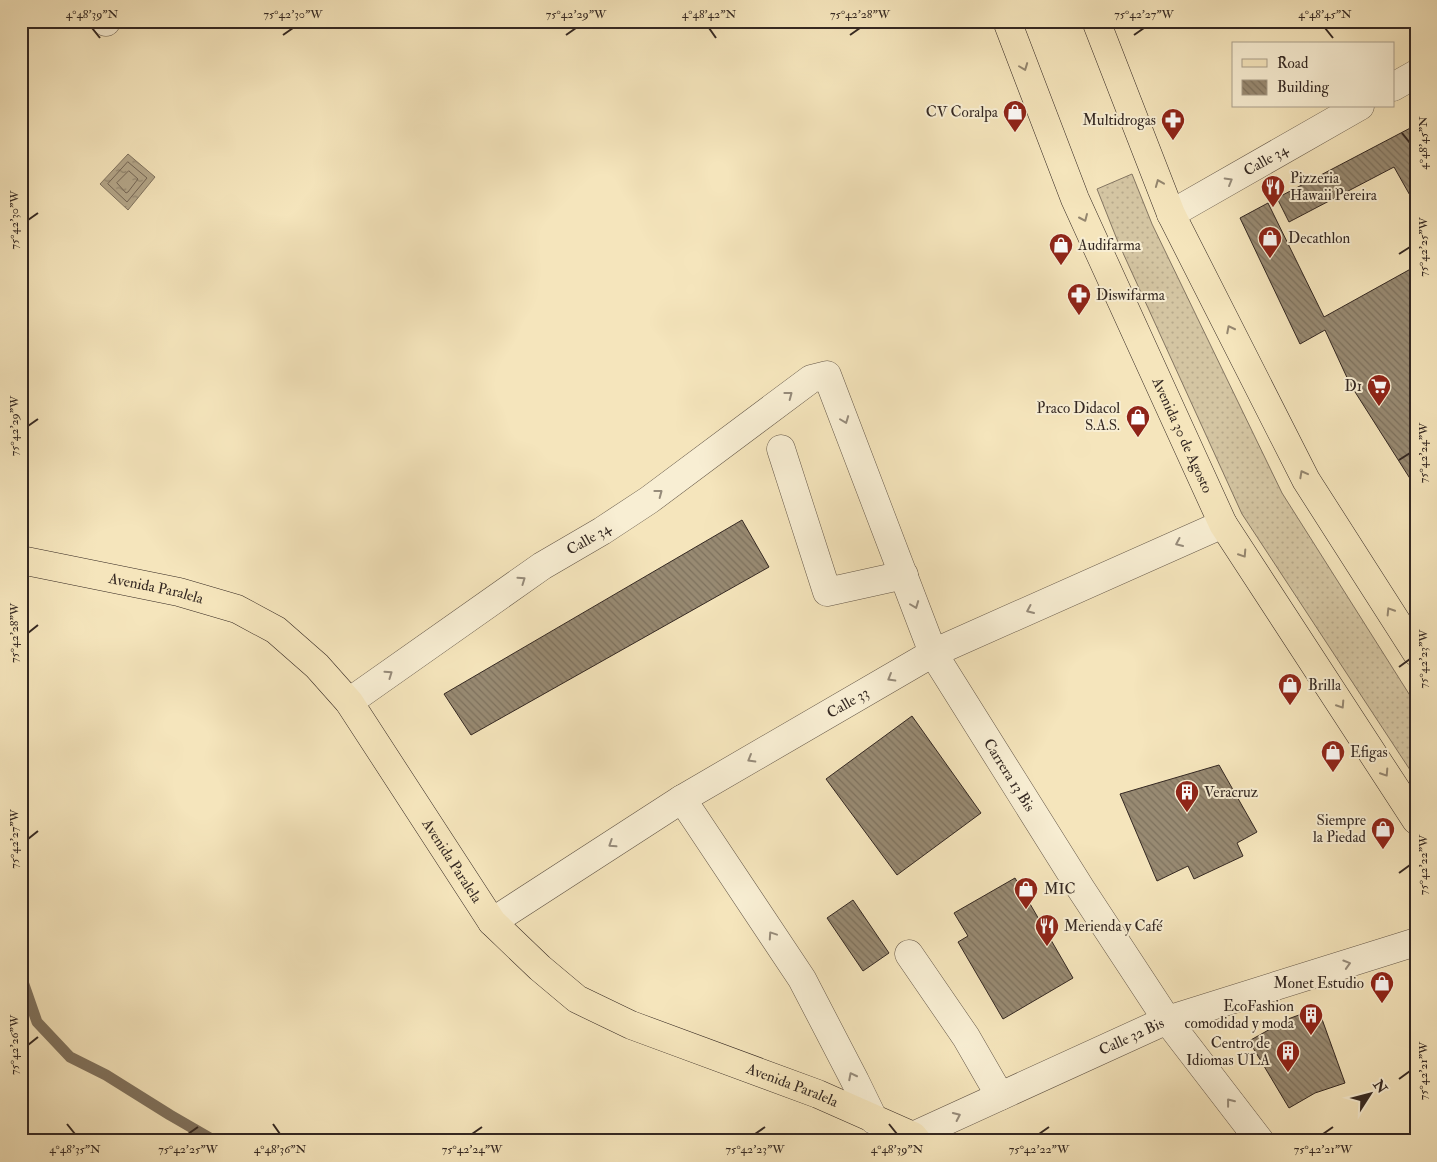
<svg xmlns="http://www.w3.org/2000/svg" width="1437" height="1162" viewBox="0 0 1437 1162" font-family="'IM FELL Double Pica',serif">
  <style>
    .grass { fill: url(#grass-dots); stroke: #847662 }
    .water { fill: url(#water-ripples); stroke: #80735f }
    .lines { fill: none; stroke-linecap: round; stroke-linejoin: round }
    .shore { stroke: #746655; stroke-width: 1 }
    .stream { stroke: #80735f; stroke-width: 11 }
    .building { fill: url(#building-back-hatch); stroke: #342822 }
    .minor-casing { stroke: #645748; stroke-width: 29 }
    .major-casing { stroke: #342822; stroke-width: 29 }
    .minor { stroke: #f8eed3; stroke-width: 28 }
    .major { stroke: #f5e5bc; stroke-width: 28 }
    .oneway { stroke: #94866f }
    .oneway2 { stroke: #968b7a }
    .ticks { fill: none; stroke: #342822; stroke-width: 2 }
    .labels { text-anchor: middle; stroke-width: 4; stroke-linejoin: round; paint-order: stroke }
    .poi-label { font-size: 15px; fill: #342822; stroke: #f8eed3; text-anchor: start }
    .street-label { font-size: 15px; fill: #342822; stroke: #f8eed3 }
    .neatline { fill: none; stroke: #342822; stroke-width: 2 }
    .ticks-label { font-size: 12px; text-anchor: middle; fill: #342822 }
  </style>
  <defs>
    <pattern id="grass-dots" width="8" height="8" patternUnits="userSpaceOnUse" patternTransform="scale(1.25)"><rect width="8" height="8" fill="#d4c5a2"/><path d="M2 2h.1M6 6h.1" fill="none" stroke="#b7a98b" stroke-width="1.8" stroke-linecap="round"/></pattern>
    <pattern id="water-ripples" width="26" height="14" patternUnits="userSpaceOnUse" patternTransform="scale(1.25)"><rect width="26" height="14" fill="#b3a588"/><path d="M2 4q2-2 4 0t4 0M15 11q2-2 4 0t4 0" fill="none" stroke="#92866f"/></pattern>
    <pattern id="building-back-hatch" width="6" height="6" patternUnits="userSpaceOnUse" patternTransform="scale(1.25)"><rect width="6" height="6" fill="#988a72"/><path d="M-1 5l2 2M0 0l6 6M5-1l2 2" fill="none" stroke="#7d715d"/></pattern>
  </defs>
  <rect width="100%" height="100%" fill="#f5e5bc"/>
  <filter id="stains"><feTurbulence type="fractalNoise" baseFrequency=".004" numOctaves="4"/><feColorMatrix values="0 0 0 0 .2 0 0 0 0 .09 0 0 0 0 .02 0 0 0 .5 -.17"/></filter>
  <radialGradient id="worn" r=".72"><stop offset=".6" stop-color="#630" stop-opacity="0"/><stop offset="1" stop-color="#630" stop-opacity=".3"/></radialGradient>
  <path class="grass" d="M 1132,174 L 1152,224 L 1282,493 L 1416,705 L 1416,779 L 1242,514 L 1118,242 L 1097,189 Z"/>
  <path class="water" d="M 128,154 L 155,177 L 128,210 L 100,184 Z"/>
  <g class="lines">
    <path class="shore" d="M 128,162 L 147,178 L 127,202 L 108,184 Z
      M 129,171 L 138,179 L 128,192 L 126,193 L 117,183 Z"/>
    <path class="stream" d="M 21,976 L 37,1022 L 70,1057 L 106,1075 L 170,1115 L 215,1141"/>
  </g>
  <path class="building" d="M 1416,125 L 1416,206 L 1394,167 L 1289,222 L 1277,198 Z
    M 1268,203 L 1324,317 L 1416,266 L 1416,488 L 1350,384 L 1325,330 L 1300,344 L 1240,218 Z
    M 742,520 L 769,567 L 471,735 L 444,694 Z
    M 912,716 L 981,813 L 897,875 L 826,779 Z
    M 1219,765 L 1257,832 L 1237,843 L 1243,856 L 1194,879 L 1188,866 L 1157,881 L 1120,794 Z
    M 1015,878 L 1073,978 L 1003,1019 L 958,942 L 968,936 L 954,913 Z
    M 853,900 L 889,953 L 863,971 L 827,918 Z
    M 1318,1008 L 1345,1083 L 1315,1093 L 1289,1108 L 1249,1041 L 1288,1019 Z"/>
  <g class="lines">
    <g class="minor-casing">
      <g id="minor">
        <path d="M 106,21 L 106,22"/>
        <path d="M 1393,87 L 1416,74"/>
        <path id="s1" d="M 1171,214 L 1360,106"/>
        <path d="M 781,449 L 827,592 L 904,575"/>
        <path id="s2" d="M 349,702 L 542,566 L 602,531 L 649,500 L 811,379 L 827,375 L 933,653 L 1081,889 L 1167,1020 L 1260,1141"/>
        <path d="M 682,799 L 802,979 L 855,1081 L 874,1120"/>
        <path id="s3" d="M 492,922 L 682,799 L 933,653 L 1223,524"/>
        <path d="M 909,954 L 966,1037 L 1000,1096"/>
        <path id="s4" d="M 913,1136 L 1167,1020 L 1416,942"/>
      </g>
    </g>
    <g class="major-casing">
      <g id="major">
        <path id="s5" d="M 1007,21 L 1075,199 L 1223,524 L 1416,820"/>
        <path d="M 1096,21 L 1171,214 L 1306,480 L 1416,652"/>
        <path id="s6" d="M 21,560 L 179,592 L 237,609 L 276,630 L 317,666 L 349,702 L 492,922 L 540,968 L 577,999 L 631,1025 L 818,1094 L 913,1136 L 917,1141"/>
      </g>
    </g>
    <use href="#minor" class="minor"/>
    <use href="#major" class="major"/>
  </g>
  <defs><path id="oneway-chevron" d="M-2-3.5L2.5 0L-2 3.5" fill="none" stroke-width="1.6" stroke-linecap="round" stroke-linejoin="round" transform="scale(1.25)"/></defs>
  <g class="oneway">
    <use href="#oneway-chevron" transform="translate(1024 67) rotate(69)"/>
    <use href="#oneway-chevron" transform="translate(1159 183) rotate(-112)"/>
    <use href="#oneway-chevron" transform="translate(1084 218) rotate(66)"/>
    <use href="#oneway-chevron" transform="translate(1230 329) rotate(-117)"/>
    <use href="#oneway-chevron" transform="translate(1303 474) rotate(-118)"/>
    <use href="#oneway-chevron" transform="translate(1243 554) rotate(57)"/>
    <use href="#oneway-chevron" transform="translate(1390 611) rotate(-122)"/>
    <use href="#oneway-chevron" transform="translate(1341 705) rotate(57)"/>
    <use href="#oneway-chevron" transform="translate(1385 773) rotate(57)"/>
  </g>
  <g class="oneway2">
    <use href="#oneway-chevron" transform="translate(1229 181) rotate(-30)"/>
    <use href="#oneway-chevron" transform="translate(789 395) rotate(-37)"/>
    <use href="#oneway-chevron" transform="translate(845 420) rotate(69)"/>
    <use href="#oneway-chevron" transform="translate(659 493) rotate(-37)"/>
    <use href="#oneway-chevron" transform="translate(1179 543) rotate(156)"/>
    <use href="#oneway-chevron" transform="translate(522 580) rotate(-35)"/>
    <use href="#oneway-chevron" transform="translate(915 605) rotate(69)"/>
    <use href="#oneway-chevron" transform="translate(1030 610) rotate(156)"/>
    <use href="#oneway-chevron" transform="translate(389 674) rotate(-35)"/>
    <use href="#oneway-chevron" transform="translate(891 678) rotate(150)"/>
    <use href="#oneway-chevron" transform="translate(751 759) rotate(150)"/>
    <use href="#oneway-chevron" transform="translate(612 844) rotate(147)"/>
    <use href="#oneway-chevron" transform="translate(772 935) rotate(-124)"/>
    <use href="#oneway-chevron" transform="translate(1347 964) rotate(-17)"/>
    <use href="#oneway-chevron" transform="translate(852 1076) rotate(-117)"/>
    <use href="#oneway-chevron" transform="translate(1230 1102) rotate(-128)"/>
    <use href="#oneway-chevron" transform="translate(957 1116) rotate(-25)"/>
  </g>
  <path class="ticks" d="M 92,28 L 100,38M 709,28 L 716,38M 1325,28 L 1333,38M 283,35 L 293,28M 566,35 L 576,28M 850,35 L 860,28M 1134,35 L 1144,28M 1402,133 L 1410,143M 28,220 L 38,213M 1399,254 L 1410,247M 28,426 L 38,419M 1399,460 L 1410,453M 28,633 L 38,625M 1399,667 L 1410,659M 28,839 L 38,831M 1399,873 L 1410,865M 28,1045 L 38,1037M 1399,1079 L 1410,1071M 67,1124 L 75,1134M 273,1124 L 280,1134M 889,1124 L 897,1134M 188,1134 L 198,1127M 472,1134 L 482,1127M 755,1134 L 765,1127M 1039,1134 L 1049,1127M 1323,1134 L 1333,1127"/>
  <defs>
    <g id="shop-pin" transform="scale(1.25)"><path d="M0 17L-7.5 6A9.5 9.5 0 1 1 7.5 6Z" fill="#8f2418" stroke="#f8eed3"/><path d="M-5-2.5h2.3a2.7 3.5 0 0 1 5.4 0H5L5.5 6h-11ZM-1.5-2.5h3a1.5 2.3 0 0 0-3 0Z" fill="#fff"/></g>
    <g id="pharmacy-pin" transform="scale(1.25)"><path d="M0 17L-7.5 6A9.5 9.5 0 1 1 7.5 6Z" fill="#8f2418" stroke="#f8eed3"/><path d="M-2-6h4v4h4v4h-4v4h-4v-4h-4v-4h4Z" fill="#fff"/></g>
    <g id="restaurant-pin" transform="scale(1.25)"><path d="M0 17L-7.5 6A9.5 9.5 0 1 1 7.5 6Z" fill="#8f2418" stroke="#f8eed3"/><path d="M-5-6h1v4h1v-4h1v4h1v-4h1v5L-1.5 .5V6h-2V.5L-5-1ZM5-6V6H3V1.5H1.5Q1.5-4 5-6Z" fill="#fff"/></g>
    <g id="supermarket-pin" transform="scale(1.25)"><path d="M0 17L-7.5 6A9.5 9.5 0 1 1 7.5 6Z" fill="#8f2418" stroke="#f8eed3"/><path d="M-6-5.5h2.5l.6 2H6L4.5 2H-2.5L-4.4-4H-6ZM-1.5 3.2a1.3 1.3 0 1 0 .1 0ZM3 3.2a1.3 1.3 0 1 0 .1 0Z" fill="#fff"/></g>
    <g id="building-pin" transform="scale(1.25)"><path d="M0 17L-7.5 6A9.5 9.5 0 1 1 7.5 6Z" fill="#8f2418" stroke="#f8eed3"/><path d="M-4-6H4V6H1V3H-1V6H-4ZM-2.5-4.3h1.7v1.8h-1.7ZM.8-4.3h1.7v1.8H.8ZM-2.5-1h1.7V.8h-1.7ZM.8-1h1.7V.8H.8Z" fill="#fff"/></g>
  </defs>
  <g fill-rule="evenodd">
    <use href="#shop-pin" x="1015" y="112"/>
    <use href="#pharmacy-pin" x="1173" y="120"/>
    <use href="#restaurant-pin" x="1273" y="187"/>
    <use href="#shop-pin" x="1270" y="238"/>
    <use href="#shop-pin" x="1061" y="245"/>
    <use href="#pharmacy-pin" x="1079" y="295"/>
    <use href="#supermarket-pin" x="1379" y="386"/>
    <use href="#shop-pin" x="1138" y="417"/>
    <use href="#shop-pin" x="1290" y="685"/>
    <use href="#shop-pin" x="1333" y="752"/>
    <use href="#building-pin" x="1187" y="792"/>
    <use href="#shop-pin" x="1383" y="829"/>
    <use href="#shop-pin" x="1026" y="889"/>
    <use href="#restaurant-pin" x="1047" y="926"/>
    <use href="#shop-pin" x="1382" y="983"/>
    <use href="#building-pin" x="1311" y="1015"/>
    <use href="#building-pin" x="1288" y="1052"/>
  </g>
  <g class="labels">
    <g class="poi-label">
      <text x="998" y="117" text-anchor="end">CV Coralpa</text>
      <text x="1156" y="125" text-anchor="end">Multidrogas</text>
      <text x="1290" y="183">Pizzeria<tspan x="1290" dy="17">Hawaii Pereira</tspan></text>
      <text x="1288" y="243">Decathlon</text>
      <text x="1078" y="250">Audifarma</text>
      <text x="1096" y="300">Diswifarma</text>
      <text x="1362" y="391" text-anchor="end">D1</text>
      <text x="1120" y="413" text-anchor="end">Praco Didacol<tspan x="1120" dy="17">S.A.S.</tspan></text>
      <text x="1308" y="690">Brilla</text>
      <text x="1350" y="757">Efigas</text>
      <text x="1204" y="797">Veracruz</text>
      <text x="1366" y="825" text-anchor="end">Siempre<tspan x="1366" dy="17">la Piedad</tspan></text>
      <text x="1044" y="894">MIC</text>
      <text x="1064" y="931">Merienda y Café</text>
      <text x="1364" y="988" text-anchor="end">Monet Estudio</text>
      <text x="1294" y="1011" text-anchor="end">EcoFashion<tspan x="1294" dy="17">comodidad y moda</tspan></text>
      <text x="1270" y="1048" text-anchor="end">Centro de<tspan x="1270" dy="17">Idiomas ULA</tspan></text>
    </g>
    <g class="street-label">
      <text dy="5" stroke="none"><textPath href="#s1" startOffset="109">Calle 34</textPath></text>
      <text dy="5" stroke="none"><textPath href="#s5" startOffset="450">Avenida 30 de Agosto</textPath></text>
      <text dy="5" stroke="none"><textPath href="#s2" startOffset="290">Calle 34</textPath></text>
      <text dy="5" stroke="none"><textPath href="#s6" startOffset="138">Avenida Paralela</textPath></text>
      <text dy="5" stroke="none"><textPath href="#s3" startOffset="418">Calle 33</textPath></text>
      <text dy="5" stroke="none"><textPath href="#s2" startOffset="1022">Carrera 13 Bis</textPath></text>
      <text dy="5" stroke="none"><textPath href="#s6" startOffset="558">Avenida Paralela</textPath></text>
      <text dy="5" stroke="none"><textPath href="#s4" startOffset="240">Calle 32 Bis</textPath></text>
      <text dy="5" stroke="none"><textPath href="#s6" startOffset="978">Avenida Paralela</textPath></text>
    </g>
  </g>
  <rect width="1437" height="1162" fill="none" stroke="#f5e5bc" stroke-width="55"/>
  <rect x="1232" y="42" width="162" height="65" fill="#f8eed3" stroke="#aa9f8c"/>
  <rect x="1242" y="59" width="25" height="8" fill="#f5e5bc" stroke="#aa9f8c"/>
  <text x="1277" y="68" font-size="15" fill="#342822">Road</text>
  <rect x="1242" y="80" width="25" height="15" fill="url(#building-back-hatch)" stroke="#aa9f8c"/>
  <text x="1277" y="92" font-size="15" fill="#342822">Building</text>
  <g transform="translate(1370 1094) rotate(54)" stroke="#f8eed3" stroke-width="4" paint-order="stroke">
  <path d="M0-4L9 19L0 12L-9 19Z" fill="#342822"/>
  <text y="-8" font-size="14" font-weight="bold" text-anchor="middle" fill="#342822">N</text>
  </g>
  <rect x="28" y="28" width="1382" height="1106" class="neatline"/>
  <g class="ticks-label">
    <text x="92" y="18">4°48'39"N</text>
    <text x="293" y="18">75°42'30"W</text>
    <text x="576" y="18">75°42'29"W</text>
    <text x="709" y="18">4°48'42"N</text>
    <text x="860" y="18">75°42'28"W</text>
    <text x="1144" y="18">75°42'27"W</text>
    <text x="1325" y="18">4°48'45"N</text>
    <text transform="translate(1423 143) rotate(-90)" y="4">4°48'45"N</text>
    <text transform="translate(14 220) rotate(-90)" y="4">75°42'30"W</text>
    <text transform="translate(1423 247) rotate(-90)" y="4">75°42'25"W</text>
    <text transform="translate(14 426) rotate(-90)" y="4">75°42'29"W</text>
    <text transform="translate(1423 453) rotate(-90)" y="4">75°42'24"W</text>
    <text transform="translate(14 633) rotate(-90)" y="4">75°42'28"W</text>
    <text transform="translate(1423 659) rotate(-90)" y="4">75°42'23"W</text>
    <text transform="translate(14 839) rotate(-90)" y="4">75°42'27"W</text>
    <text transform="translate(1423 865) rotate(-90)" y="4">75°42'22"W</text>
    <text transform="translate(14 1045) rotate(-90)" y="4">75°42'26"W</text>
    <text transform="translate(1423 1071) rotate(-90)" y="4">75°42'21"W</text>
    <text x="75" y="1153">4°48'35"N</text>
    <text x="188" y="1153">75°42'25"W</text>
    <text x="280" y="1153">4°48'36"N</text>
    <text x="472" y="1153">75°42'24"W</text>
    <text x="755" y="1153">75°42'23"W</text>
    <text x="897" y="1153">4°48'39"N</text>
    <text x="1039" y="1153">75°42'22"W</text>
    <text x="1323" y="1153">75°42'21"W</text>
  </g>
  <rect width="100%" height="100%" filter="url(#stains)"/>
  <rect width="100%" height="100%" fill="url(#worn)"/>
</svg>
